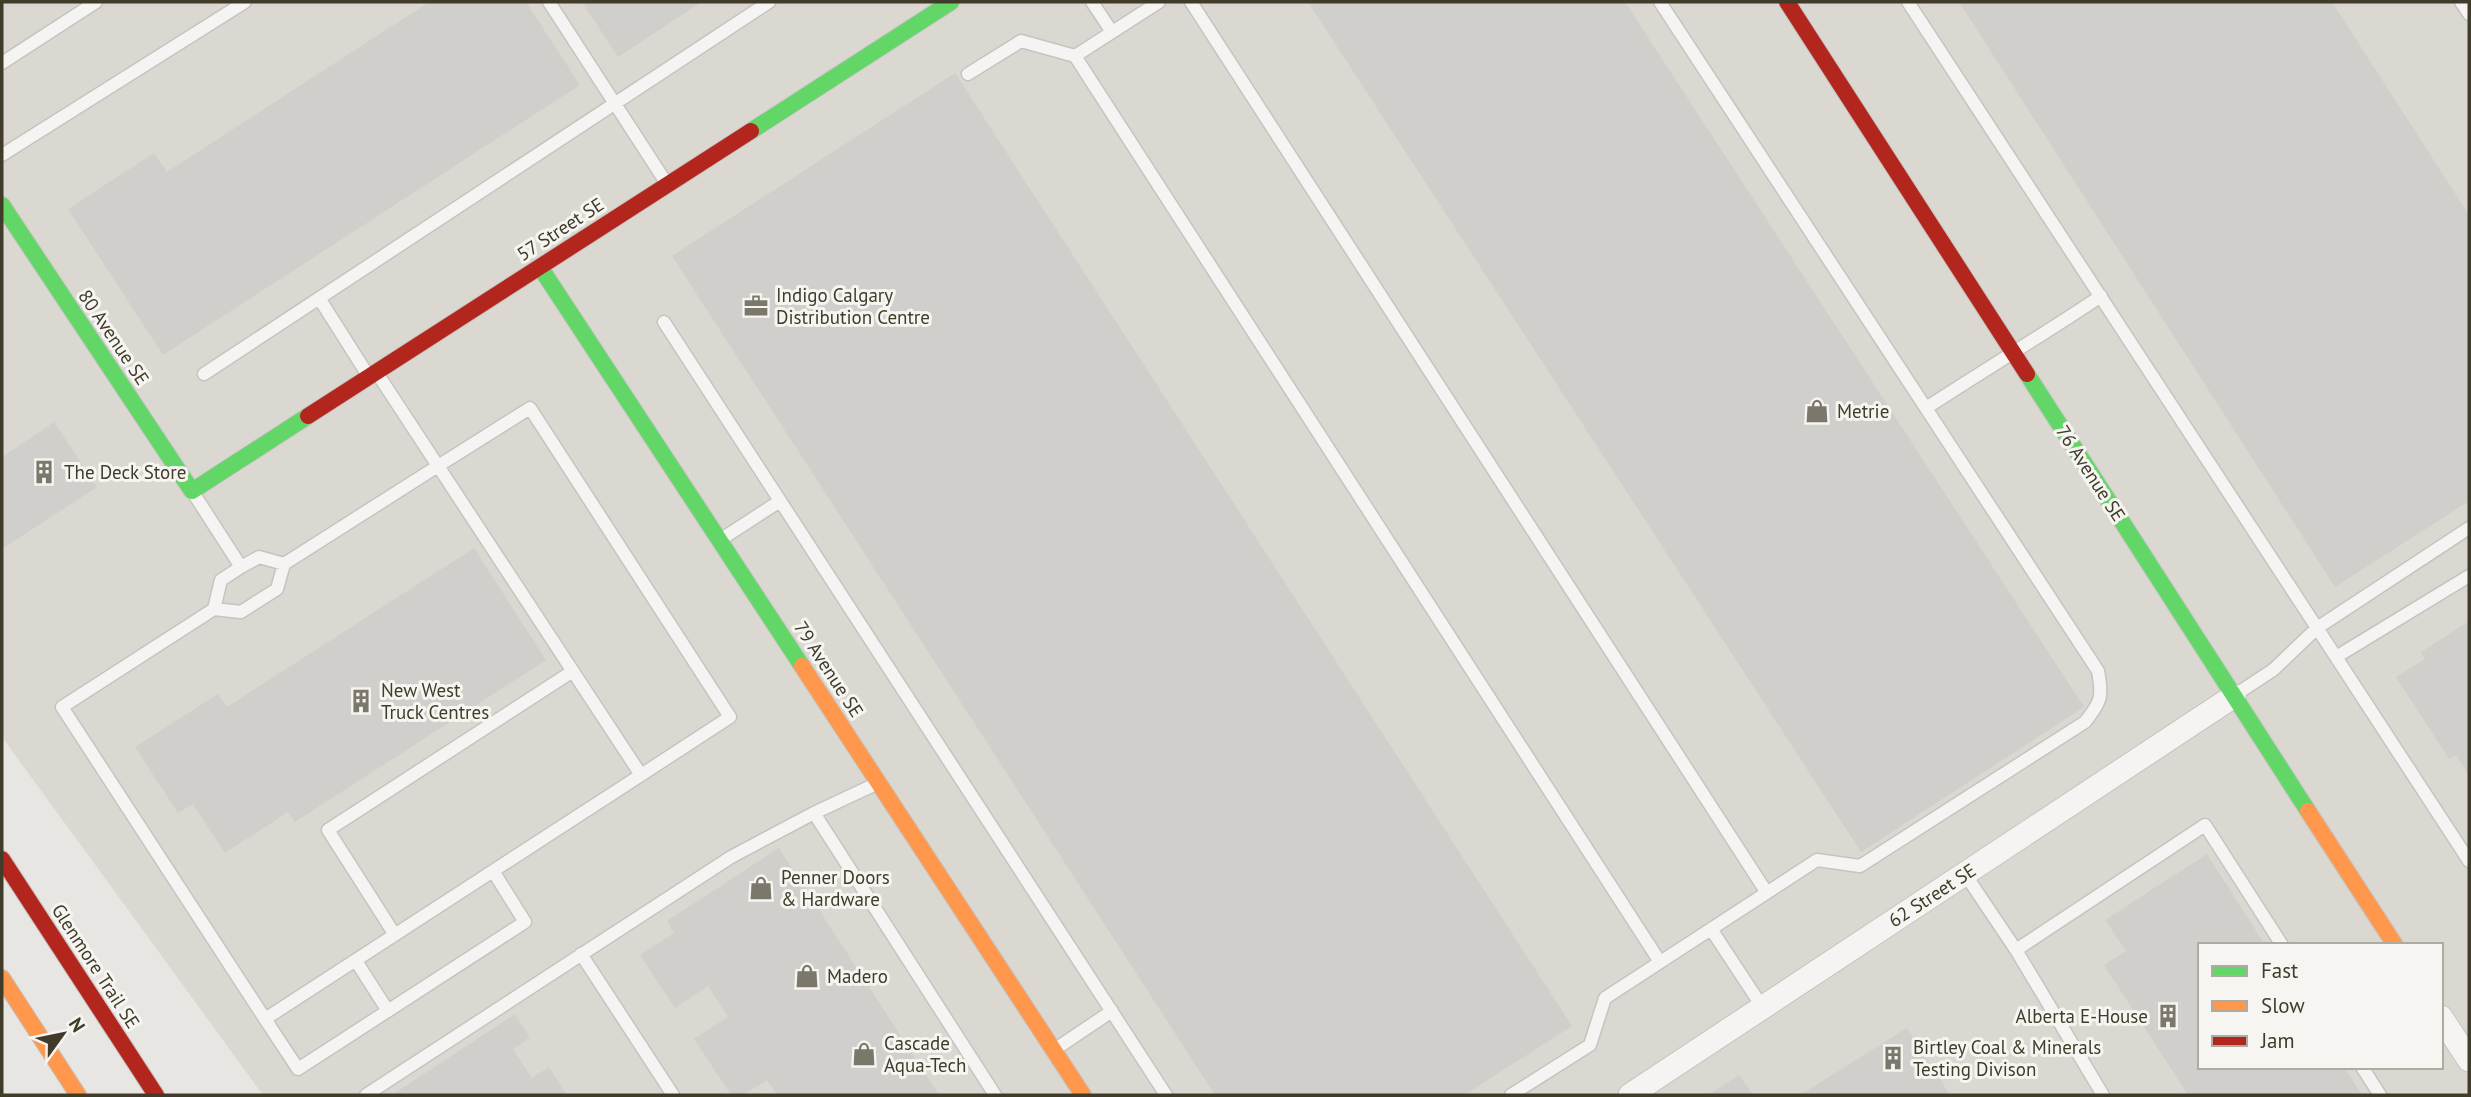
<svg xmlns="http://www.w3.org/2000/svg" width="2471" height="1097" viewBox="0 0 2471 1097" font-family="'PT Sans',sans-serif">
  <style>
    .built { fill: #dad8d1; fill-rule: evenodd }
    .building { fill: #d0cfcb }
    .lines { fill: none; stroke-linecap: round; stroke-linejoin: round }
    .lane-casing { stroke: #c5c4c1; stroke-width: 15 }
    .street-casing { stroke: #c5c4c1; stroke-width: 25 }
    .fast-casing { stroke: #c5c4c1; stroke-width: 18 }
    .slow-casing { stroke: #c5c4c1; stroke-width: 18 }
    .jam-casing { stroke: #c5c4c1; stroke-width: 18 }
    .lane { stroke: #f5f4f2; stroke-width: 12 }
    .street { stroke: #f5f4f2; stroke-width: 23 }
    .fast { stroke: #63d668; stroke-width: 16 }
    .slow { stroke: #ff974d; stroke-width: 16 }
    .jam { stroke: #b3261e; stroke-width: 16 }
    .labels { text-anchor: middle; stroke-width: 6; stroke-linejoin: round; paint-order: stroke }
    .street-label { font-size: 19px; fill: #413c2a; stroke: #f7f5f1 }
    .poi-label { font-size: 19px; fill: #413c2a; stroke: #f7f5f1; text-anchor: start }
  </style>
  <rect width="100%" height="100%" fill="#e7e6e3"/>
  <path class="built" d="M 2,2 L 2469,2 L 2469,1095 L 263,1095 L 2,737 ZM 2200,945 L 2441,945 L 2441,1067 L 2200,1067 Z"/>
  <path class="building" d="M 429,2 L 526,2 L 580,85 L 163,355 L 68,209 L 154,153 L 167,172 Z
    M 582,2 L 702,2 L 618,57 Z
    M 1308,2 L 1625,2 L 2084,707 L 1861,852 Z
    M 1959,2 L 2332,2 L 2469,215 L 2469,501 L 2335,587 Z
    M 955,73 L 1572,1026 L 1464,1095 L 1215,1095 L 672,256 Z
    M 54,422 L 97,487 L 2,549 L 2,457 Z
    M 474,548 L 546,660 L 295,822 L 288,812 L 225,853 L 193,804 L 178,813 L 135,747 L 218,694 L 227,707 Z
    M 2469,621 L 2469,775 L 2456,755 L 2449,759 L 2396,677 L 2425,659 L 2421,652 Z
    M 779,848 L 939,1095 L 777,1095 L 767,1080 L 743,1095 L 731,1095 L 694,1039 L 728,1017 L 708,986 L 675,1008 L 640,955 L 674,933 L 667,921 Z
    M 2207,854 L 2265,945 L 2200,945 L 2200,1067 L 2344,1067 L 2362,1095 L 2188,1095 L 2104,965 L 2126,951 L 2105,920 Z
    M 515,1014 L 530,1038 L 513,1049 L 532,1078 L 549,1067 L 567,1095 L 392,1095 Z
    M 1907,1028 L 1950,1095 L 1800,1095 Z
    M 1739,1075 L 1753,1095 L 1708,1095 Z"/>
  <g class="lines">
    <g class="lane-casing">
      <path id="lane" d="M 549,2 L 667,184
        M 1092,2 L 1112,32
        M 1159,2 L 1075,56 L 1660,962
        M 1191,2 L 1767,893
        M 1908,2 L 2336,657
        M 2461,2 L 2469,14
        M 2,63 L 96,2
        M 968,74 L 1021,41 L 1075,56
        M 2,155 L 245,2
        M 319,298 L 369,377
        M 664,322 L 1166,1095
        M 204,374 L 769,2
        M 530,408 L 730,717 L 641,775 L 438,466 Z
        M 1926,408 C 1984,370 2043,335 2101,296
        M 192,491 L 241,567 L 259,557 L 284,564 L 277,589 L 241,612 L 214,609 L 221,580 L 241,567
        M 720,540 L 780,501
        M 284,564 L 438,466 L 377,373
        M 2469,576 L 2336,657 L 2469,861
        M 214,609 L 62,707 L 265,1019 L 298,1069 L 525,922 L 493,871 L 265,1019
        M 2235,695 L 2273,670 L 2317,628 L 2469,528
        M 814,813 L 995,1095
        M 493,871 L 641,775
        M 1965,874 L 2016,950 L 2205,825 L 2282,945
        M 1711,929 L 1763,1008
        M 395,935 L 328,830 L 573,671
        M 2016,950 L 2103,1095
        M 581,954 L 673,1095
        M 356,961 L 388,1011
        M 1054,1050 L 1112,1011
        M 2362,1067 L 2380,1095
        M 366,1095 L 731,857 L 814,813 L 878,783
        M 1511,1095 L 1590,1045 L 1605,998 L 1817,860 L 1860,866 L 2085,722 C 2101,702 2103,697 2098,671 L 1660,2"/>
    </g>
    <g class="street-casing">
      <path id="street" d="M 2441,1017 L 2469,1060
        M 1630,1095 L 2234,696"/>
    </g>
    <g class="fast-casing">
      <path id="fast" d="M 751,131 L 951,2
        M 2,205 L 192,491 L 308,416
        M 540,267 L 802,666
        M 2027,374 L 2308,811"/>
    </g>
    <g class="slow-casing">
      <path id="slow" d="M 802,666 L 1083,1095
        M 2308,811 L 2395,945
        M 2,978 L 78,1095"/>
    </g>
    <g class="jam-casing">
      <path id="jam" d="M 1787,2 L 2027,374
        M 308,416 L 751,131
        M 2,859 L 156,1095"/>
    </g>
    <use href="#lane" class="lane"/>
    <use href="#street" class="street"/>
    <use href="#fast" class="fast"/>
    <use href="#slow" class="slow"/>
    <use href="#jam" class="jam"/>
  </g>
  <defs>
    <g id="office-bare" transform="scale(1.89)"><path d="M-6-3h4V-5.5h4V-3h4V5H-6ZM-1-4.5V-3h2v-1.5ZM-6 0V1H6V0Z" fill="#7b786b" stroke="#f7f5f1" stroke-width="2.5" paint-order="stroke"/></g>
    <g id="shop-bare" transform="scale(1.89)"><path d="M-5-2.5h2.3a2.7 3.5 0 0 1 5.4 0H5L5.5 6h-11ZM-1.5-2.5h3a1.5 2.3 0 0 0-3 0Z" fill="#7b786b" stroke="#f7f5f1" stroke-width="2.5" paint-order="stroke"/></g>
    <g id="building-bare" transform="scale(1.89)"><path d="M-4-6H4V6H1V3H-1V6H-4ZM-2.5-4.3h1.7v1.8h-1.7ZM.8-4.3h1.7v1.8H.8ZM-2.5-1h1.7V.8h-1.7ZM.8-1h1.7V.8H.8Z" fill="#7b786b" stroke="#f7f5f1" stroke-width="2.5" paint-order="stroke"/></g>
  </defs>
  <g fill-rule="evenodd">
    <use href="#office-bare" x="756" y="306"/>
    <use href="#shop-bare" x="1817" y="411"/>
    <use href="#building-bare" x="44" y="472"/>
    <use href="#building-bare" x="361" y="701"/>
    <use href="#shop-bare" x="761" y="888"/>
    <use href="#shop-bare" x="807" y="976"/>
    <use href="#building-bare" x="2168" y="1016"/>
    <use href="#shop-bare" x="864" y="1054"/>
    <use href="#building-bare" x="1893" y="1058"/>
  </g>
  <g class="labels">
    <g class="street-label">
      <text transform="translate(560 229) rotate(-33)" y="7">57 Street SE</text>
      <text transform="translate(114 337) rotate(56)" y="7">80 Avenue SE</text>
      <text transform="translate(2091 473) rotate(57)" y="7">76 Avenue SE</text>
      <text transform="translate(829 669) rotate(57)" y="7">79 Avenue SE</text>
      <text transform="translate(1932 895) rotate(-33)" y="7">62 Street SE</text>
      <text transform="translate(96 966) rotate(57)" y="7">Glenmore Trail SE</text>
    </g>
    <g class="poi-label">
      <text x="776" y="302">Indigo Calgary<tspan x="776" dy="22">Distribution Centre</tspan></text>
      <text x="1837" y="418">Metrie</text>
      <text x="64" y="479">The Deck Store</text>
      <text x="381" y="697">New West<tspan x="381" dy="22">Truck Centres</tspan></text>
      <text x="781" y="884">Penner Doors<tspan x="781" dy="22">&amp; Hardware</tspan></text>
      <text x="827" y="983">Madero</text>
      <text x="2148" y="1023" text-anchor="end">Alberta E-House</text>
      <text x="884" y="1050">Cascade<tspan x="884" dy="22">Aqua-Tech</tspan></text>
      <text x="1913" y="1054">Birtley Coal &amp; Minerals<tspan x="1913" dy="22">Testing Divison</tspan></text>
    </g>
  </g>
  <rect width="2471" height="1097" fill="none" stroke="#413c2a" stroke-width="7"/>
  <rect x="2198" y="943" width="245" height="126" fill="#f7f5f1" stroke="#aeaba1" stroke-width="2"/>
  <rect x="2212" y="966" width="35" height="10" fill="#63d668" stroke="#aeaba1" stroke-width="2"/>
  <text x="2261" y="978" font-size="21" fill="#413c2a">Fast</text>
  <rect x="2212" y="1001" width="35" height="10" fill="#ff974d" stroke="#aeaba1" stroke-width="2"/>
  <text x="2261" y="1013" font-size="21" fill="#413c2a">Slow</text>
  <rect x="2212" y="1036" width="35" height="10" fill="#b3261e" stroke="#aeaba1" stroke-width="2"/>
  <text x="2261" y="1048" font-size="21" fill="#413c2a">Jam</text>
  <g transform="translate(63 1034) rotate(57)" stroke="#f7f5f1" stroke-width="5" paint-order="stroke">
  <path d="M0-5L12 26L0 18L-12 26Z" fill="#413c2a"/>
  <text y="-10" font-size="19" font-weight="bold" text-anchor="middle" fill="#413c2a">N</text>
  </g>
</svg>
